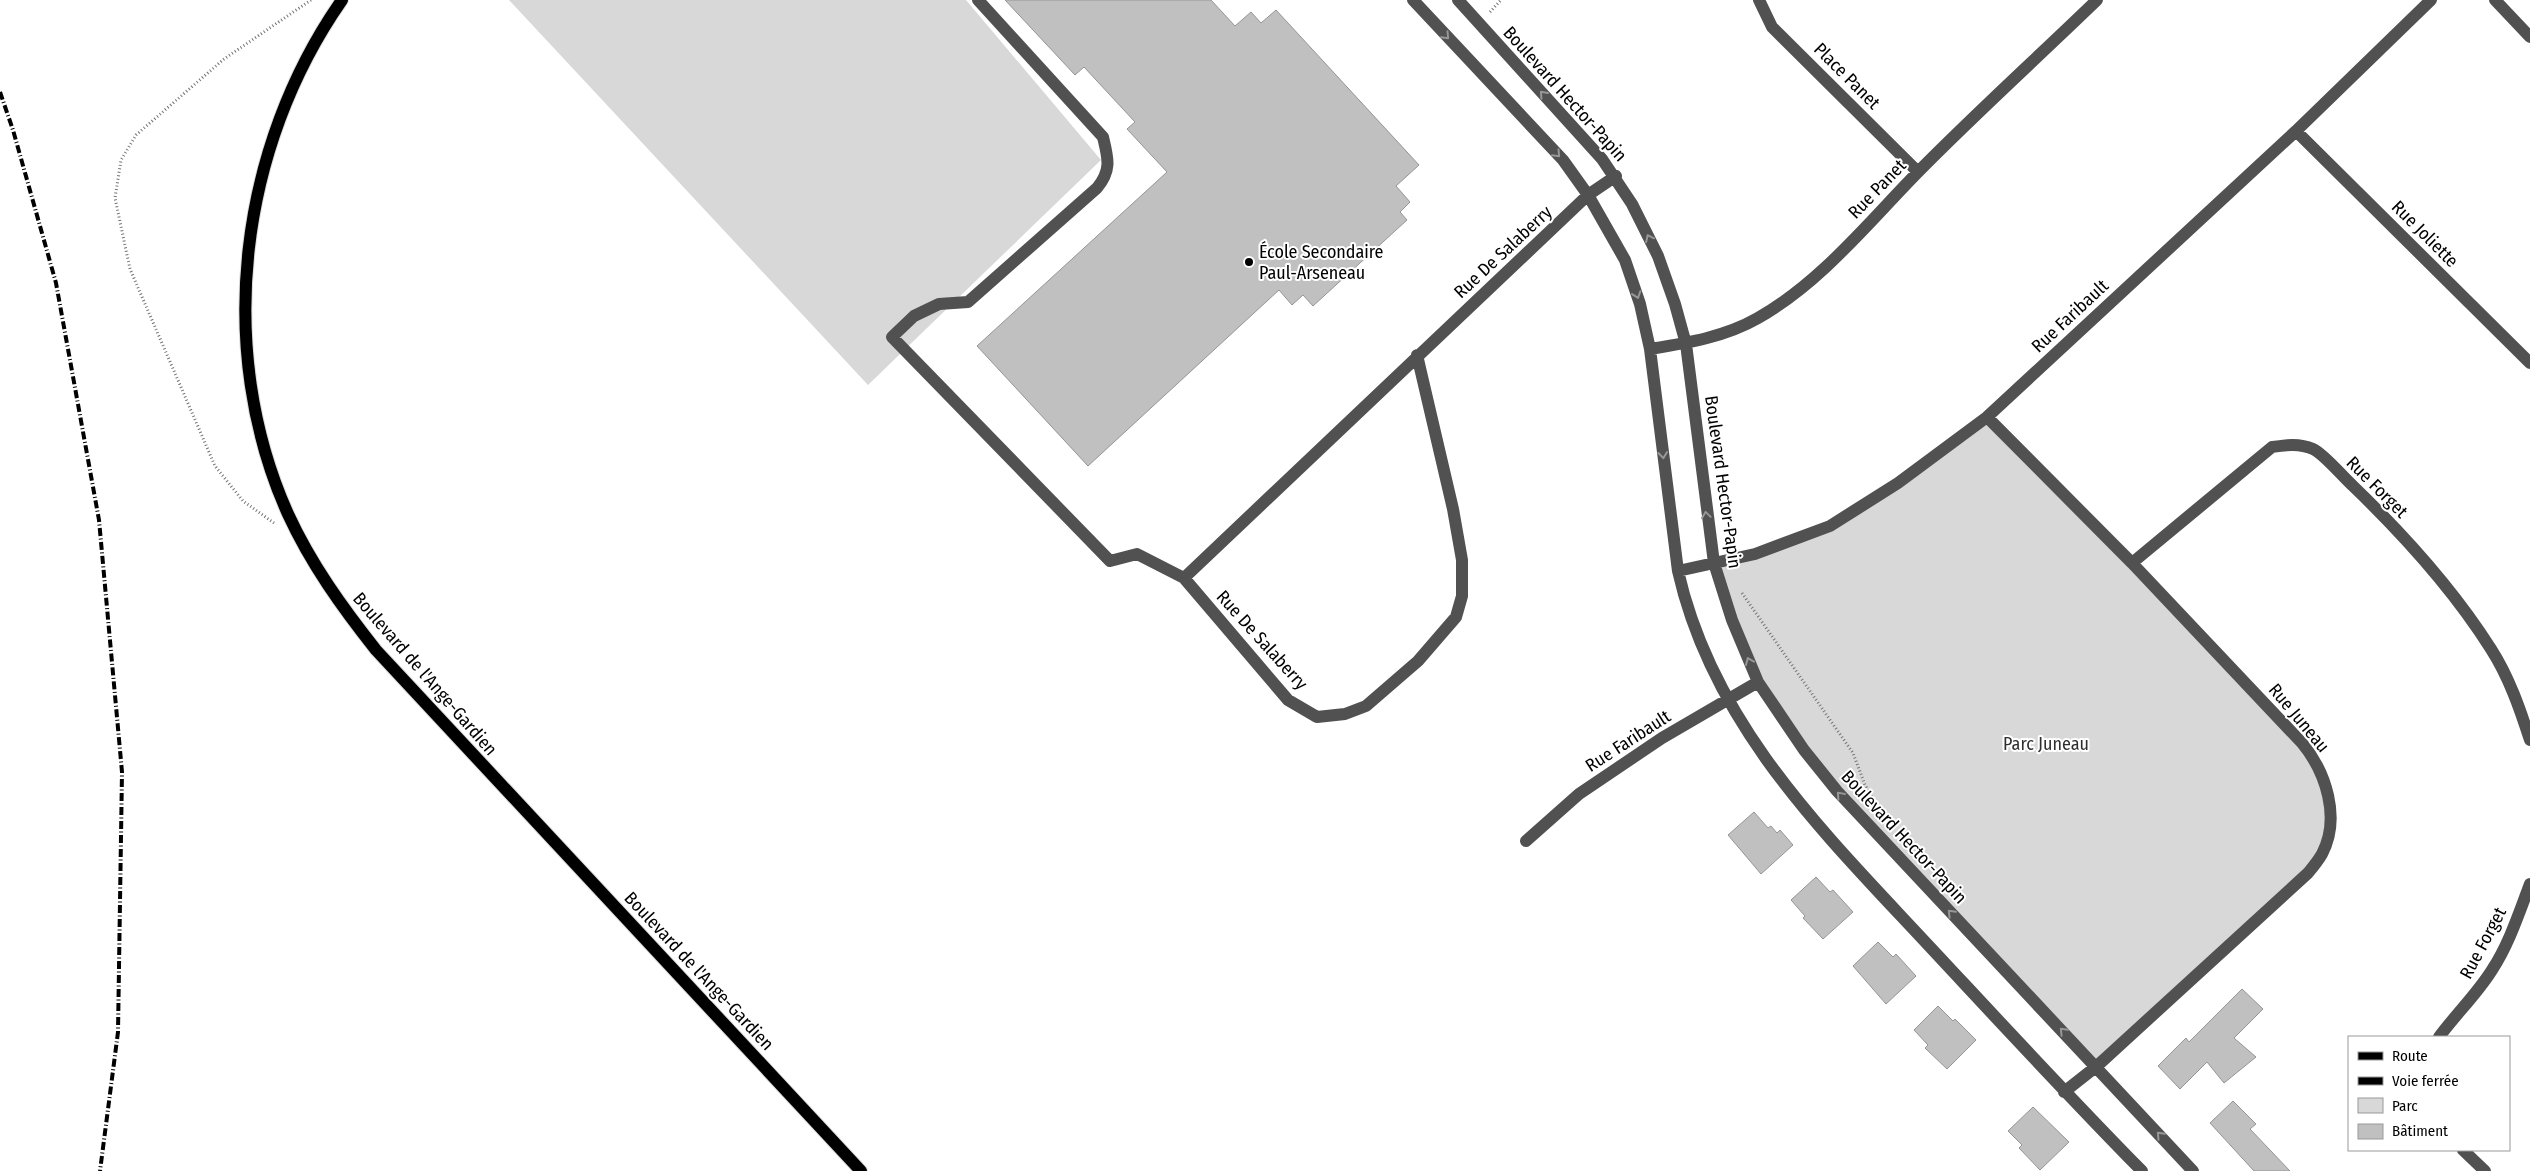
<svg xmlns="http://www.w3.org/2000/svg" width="2530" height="1171" viewBox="0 0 2530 1171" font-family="'Fira Sans Condensed',sans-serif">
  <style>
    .green { fill: #d8d8d8 }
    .building { fill: #c0c0c0; stroke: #959595 }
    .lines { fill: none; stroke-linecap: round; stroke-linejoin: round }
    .major-casing { stroke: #dbdbdb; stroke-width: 14 }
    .path { stroke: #737373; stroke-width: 3; stroke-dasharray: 1 2.5; stroke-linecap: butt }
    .minor { stroke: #515151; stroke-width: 12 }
    .major { stroke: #000; stroke-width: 12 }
    .rail { stroke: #000; stroke-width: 4; stroke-dasharray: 8 2.5 1 2.5; stroke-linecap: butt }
    .oneway { stroke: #979797 }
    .poi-dot { fill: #000; stroke: #fff; stroke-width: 2 }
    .labels { text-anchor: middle; stroke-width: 4; stroke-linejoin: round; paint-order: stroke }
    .street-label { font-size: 18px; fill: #000; stroke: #fff }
    .poi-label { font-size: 18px; fill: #000; stroke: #fff; text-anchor: start }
    .park-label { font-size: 18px; fill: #2f2f2f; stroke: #fff }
  </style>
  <rect width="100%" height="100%" fill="#fff"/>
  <path class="green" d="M 509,0 L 966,0 L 1101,160 L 868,385 Z
    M 1987,417 L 2302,743 L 2328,793 L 2322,854 L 2097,1066 L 1884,844 L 1758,682 L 1714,563 L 1830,526 Z"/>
  <path class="building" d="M 1005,0 L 1211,0 L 1235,26 L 1251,12 L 1261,23 L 1276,10 L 1419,165 L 1396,186 L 1410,202 L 1400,212 L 1407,220 L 1313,306 L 1303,295 L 1292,305 L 1279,290 L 1088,466 L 977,346 L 1167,172 L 1127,129 L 1135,122 L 1084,67 L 1075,75 Z
    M 1754,812 L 1768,828 L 1771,826 L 1777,833 L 1780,830 L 1793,845 L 1761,874 L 1728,835 Z
    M 1816,877 L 1830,892 L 1833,890 L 1853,912 L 1823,939 L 1803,918 L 1805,916 L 1791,900 Z
    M 1878,942 L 1893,957 L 1896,954 L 1916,976 L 1886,1004 L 1853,966 Z
    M 2242,989 L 2263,1009 L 2234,1038 L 2256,1057 L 2224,1083 L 2207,1062 L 2180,1089 L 2158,1066 L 2186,1038 L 2189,1042 Z
    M 1938,1006 L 1953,1021 L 1955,1019 L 1976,1040 L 1947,1069 L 1925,1048 L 1928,1045 L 1914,1030 Z
    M 2233,1101 L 2256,1124 L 2250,1129 L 2290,1171 L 2254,1171 L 2210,1123 Z
    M 2033,1107 L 2069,1142 L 2040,1170 L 2019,1148 L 2022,1145 L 2008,1131 Z"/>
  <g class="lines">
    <g class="major-casing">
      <path id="major" d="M 342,0 C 239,147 214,349 288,514 C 311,564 342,607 376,650 L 861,1171"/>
    </g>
    <path class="path" d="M 1490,12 L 1501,0
      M 274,523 L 243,501 L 215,466 L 130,269 L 115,198 L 121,160 L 136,135 L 224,59 L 311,0
      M 1742,593 L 1853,753 L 1865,785 L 1880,811"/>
    <path class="minor" d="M 978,0 L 1103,137 C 1108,158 1112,170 1097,188 L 968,302 L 939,304 L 914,316 L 892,337 L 1110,561 L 1137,554 L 1184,578
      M 1413,0 L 1563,160 L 1588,195 L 1625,260 L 1640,304 L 1650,349 L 1678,571 C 1713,726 1825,834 1930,947 C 2000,1022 2070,1098 2142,1171
      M 1458,0 L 1602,159 L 1632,204 L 1658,256 L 1675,304 L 1686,344 L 1714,563 L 1732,620 L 1758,682 L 1804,750 L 1837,791 L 2193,1171
      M 1759,0 L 1772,27 L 1918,172
      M 2495,0 L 2530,37
      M 2296,131 L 2530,363
      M 1650,349 C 1687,343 1725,337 1758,318 C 1820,283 1868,223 1917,173 C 1975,114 2037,58 2097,0
      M 1417,355 L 1453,509 L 1462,560 L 1462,596 L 1456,617 L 1418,661 L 1366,706 L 1345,714 L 1317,717 L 1288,700 L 1184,578 L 1588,195 L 1616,176
      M 1987,417 L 2132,563 L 2302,743 C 2326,772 2341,818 2322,854 C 2318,861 2313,867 2308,873 L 2097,1066 L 2064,1092
      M 2132,563 L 2272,447 C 2286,445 2299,443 2313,449 C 2324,454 2342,476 2352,485 C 2403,534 2453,589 2491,649 C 2509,677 2520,709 2530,740
      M 1678,571 L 1755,554 L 1830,526 L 1898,483 L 1987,417 L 2296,131 L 2431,0
      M 1526,841 L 1579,794 L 1662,738 L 1758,682
      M 2439,1037 C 2456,1014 2477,994 2492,970 C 2509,944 2519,913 2530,884
      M 2463,1150 L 2485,1171"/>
    <use href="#major" class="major"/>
    <path class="rail" d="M 0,92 L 13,130 L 56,283 L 99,520 L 122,772 L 118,1032 L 100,1171"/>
  </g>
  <defs><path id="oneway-chevron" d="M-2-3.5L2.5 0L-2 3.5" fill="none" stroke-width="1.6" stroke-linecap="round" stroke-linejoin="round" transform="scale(1.25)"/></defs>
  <g class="oneway">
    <use href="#oneway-chevron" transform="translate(1446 36) rotate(47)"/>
    <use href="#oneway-chevron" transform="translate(1543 94) rotate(-132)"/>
    <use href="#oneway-chevron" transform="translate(1557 154) rotate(47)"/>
    <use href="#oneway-chevron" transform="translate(1649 238) rotate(-116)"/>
    <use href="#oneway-chevron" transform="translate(1637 295) rotate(71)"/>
    <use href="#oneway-chevron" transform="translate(1663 455) rotate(84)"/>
    <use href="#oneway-chevron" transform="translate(1706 515) rotate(-98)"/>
    <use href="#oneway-chevron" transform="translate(1749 661) rotate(-113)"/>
    <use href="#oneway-chevron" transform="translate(1840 795) rotate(-131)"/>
    <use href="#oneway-chevron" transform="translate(1951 913) rotate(-134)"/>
    <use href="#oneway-chevron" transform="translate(2063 1031) rotate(-134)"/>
    <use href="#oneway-chevron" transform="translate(2160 1135) rotate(-133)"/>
  </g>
  <circle class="poi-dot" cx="1249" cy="262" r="5"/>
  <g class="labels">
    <g class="street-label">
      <text transform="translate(1847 76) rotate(45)" y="6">Place Panet</text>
      <text transform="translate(1565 94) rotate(48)" y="6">Boulevard Hector-Papin</text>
      <text transform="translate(1877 189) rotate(-46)" y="6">Rue Panet</text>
      <text transform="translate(2425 234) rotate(45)" y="6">Rue Joliette</text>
      <text transform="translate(1503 252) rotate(-43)" y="6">Rue De Salaberry</text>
      <text transform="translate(2070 316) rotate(-43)" y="6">Rue Faribault</text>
      <text transform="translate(1723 482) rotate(82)" y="6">Boulevard Hector-Papin</text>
      <text transform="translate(2377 487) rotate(45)" y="6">Rue Forget</text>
      <text transform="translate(1262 640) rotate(48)" y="6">Rue De Salaberry</text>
      <text transform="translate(425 674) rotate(49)" y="6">Boulevard de l'Ange-Gardien</text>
      <text transform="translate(2299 718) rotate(50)" y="6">Rue Juneau</text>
      <text transform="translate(1628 741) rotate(-33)" y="6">Rue Faribault</text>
      <text transform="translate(1904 837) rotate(47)" y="6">Boulevard Hector-Papin</text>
      <text transform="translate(2483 943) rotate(-62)" y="6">Rue Forget</text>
      <text transform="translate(699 971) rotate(47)" y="6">Boulevard de l'Ange-Gardien</text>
    </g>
    <g class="poi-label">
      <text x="1259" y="258">École Secondaire<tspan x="1259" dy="21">Paul-Arseneau</tspan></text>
    </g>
    <g class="park-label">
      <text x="2046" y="750">Parc Juneau</text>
    </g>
  </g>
  <rect x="2348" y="1036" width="162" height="115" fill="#ffffff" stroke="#999999"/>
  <rect x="2358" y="1052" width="25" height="8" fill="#000000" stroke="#999999"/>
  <text x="2392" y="1061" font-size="15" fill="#000000">Route</text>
  <rect x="2358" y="1077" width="25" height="8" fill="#000000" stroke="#999999"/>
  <text x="2392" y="1086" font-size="15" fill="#000000">Voie ferrée</text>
  <rect x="2358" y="1098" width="25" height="15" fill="#d8d8d8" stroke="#999999"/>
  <text x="2392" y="1111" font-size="15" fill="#000000">Parc</text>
  <rect x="2358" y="1124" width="25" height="15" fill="#c0c0c0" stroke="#999999"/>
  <text x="2392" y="1136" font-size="15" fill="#000000">Bâtiment</text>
</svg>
